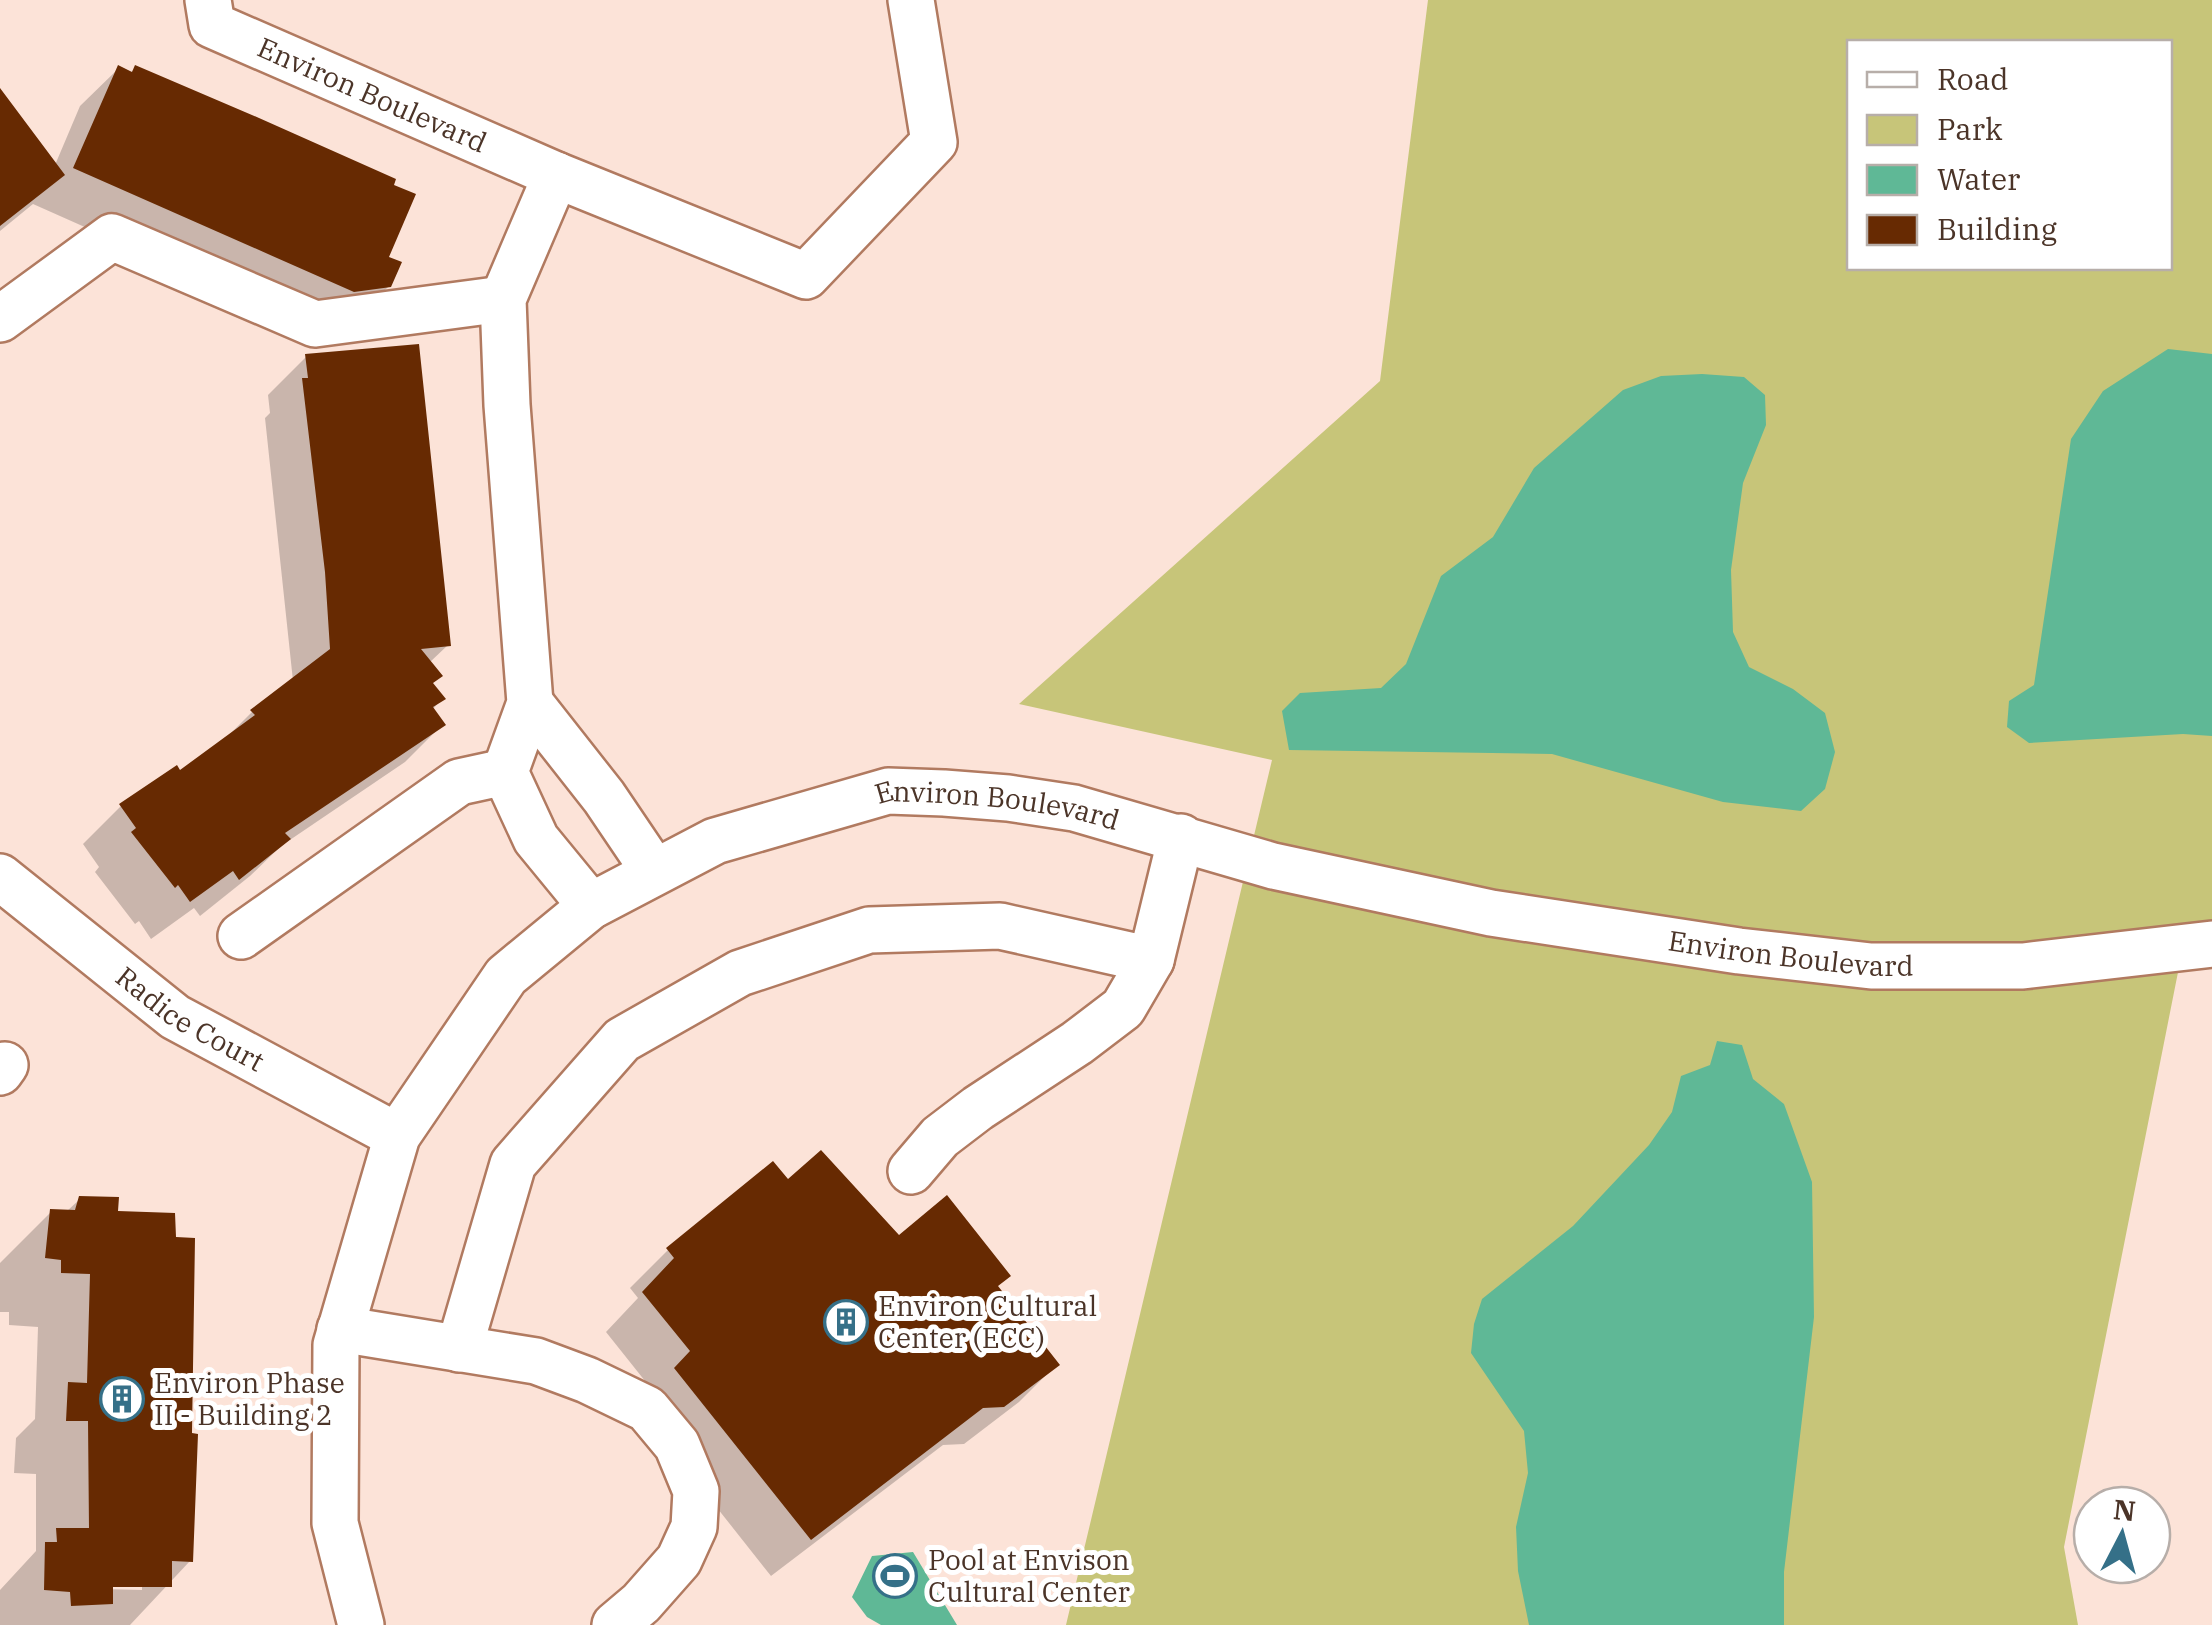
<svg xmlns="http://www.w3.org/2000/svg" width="2212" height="1625" viewBox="0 0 2212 1625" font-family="'IBM Plex Serif',serif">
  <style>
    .green { fill: #c7c579; fill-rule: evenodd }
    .water { fill: #5fb896 }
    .shadow { fill: #0003; fill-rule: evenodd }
    .building { fill: #672a02 }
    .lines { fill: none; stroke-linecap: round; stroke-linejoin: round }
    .minor-casing { stroke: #b17a60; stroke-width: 50 }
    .minor { stroke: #fff; stroke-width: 45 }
    .labels { text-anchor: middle; stroke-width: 10; stroke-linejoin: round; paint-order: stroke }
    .street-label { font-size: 28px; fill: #4b3428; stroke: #fff }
    .poi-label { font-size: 28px; fill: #4b3428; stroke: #fff; text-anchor: start }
  </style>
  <rect width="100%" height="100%" fill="#fce3d8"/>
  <path class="green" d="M 1428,0 L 2212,0 L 2212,944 L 2183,947 L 2064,1547 L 2078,1625 L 1066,1625 L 1272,760 L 1019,704 L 1380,381 ZM 1850,42 L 2170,42 L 2170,268 L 1850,268 Z"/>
  <path class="water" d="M 2168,349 L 2212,354 L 2212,736 L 2183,734 L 2029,743 L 2007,727 L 2009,701 L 2034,685 L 2071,439 L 2103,391 Z
    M 1702,374 L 1744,377 L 1765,395 L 1766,425 L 1743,483 L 1731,570 L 1733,632 L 1749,667 L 1793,689 L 1825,713 L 1835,752 L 1825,789 L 1801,811 L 1723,802 L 1552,754 L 1289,750 L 1282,711 L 1300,693 L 1381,688 L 1406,664 L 1441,576 L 1493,537 L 1534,468 L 1623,390 L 1661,376 Z
    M 1717,1041 L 1742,1045 L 1753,1079 L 1784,1104 L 1812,1182 L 1814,1317 L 1784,1572 L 1784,1625 L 1529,1625 L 1518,1571 L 1516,1527 L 1528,1473 L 1524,1431 L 1471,1353 L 1474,1324 L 1482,1299 L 1573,1226 L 1649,1145 L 1672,1112 L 1681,1076 L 1710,1065 Z
    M 913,1552 L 957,1625 L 881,1625 L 867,1617 L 852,1597 L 872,1556 Z"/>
  <path class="shadow" d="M 119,68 L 130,73 L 136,68 L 386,258 L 389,286 L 350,325 L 314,329 L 33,204 L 0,231 L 0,92 L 55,165 L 80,106 Z
    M 306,357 L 448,645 L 429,663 L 431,684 L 442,699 L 432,710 L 443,724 L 405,762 L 281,846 L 250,876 L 200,916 L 194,908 L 151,939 L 139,921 L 135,924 L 95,872 L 99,867 L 83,844 L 121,806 L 179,773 L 221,743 L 252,712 L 293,681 L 265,418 L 270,413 L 268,395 Z
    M 788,1182 L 995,1287 L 1057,1364 L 1019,1402 L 964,1444 L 943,1445 L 771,1576 L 638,1408 L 653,1391 L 606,1332 L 638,1298 L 630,1288 L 668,1250 Z
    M 80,1199 L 115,1213 L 190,1561 L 130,1625 L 0,1625 L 0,1590 L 36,1551 L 36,1474 L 14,1473 L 16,1438 L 35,1419 L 38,1327 L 9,1325 L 9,1312 L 0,1312 L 0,1263 L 51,1212 L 66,1212 ZM 101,1584 L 142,1584 L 142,1590 L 101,1589 Z"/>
  <path class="building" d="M 118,65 L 132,72 L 135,65 L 259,118 L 396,179 L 394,185 L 416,194 L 389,257 L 402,262 L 391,287 L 354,292 L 73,168 Z
    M 0,88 L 65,175 L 0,226 Z
    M 419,344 L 451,646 L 421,649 L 443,676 L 433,683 L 446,699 L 433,707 L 446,725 L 285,833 L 291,839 L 239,880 L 233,871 L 190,902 L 178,885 L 175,888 L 131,832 L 136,828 L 119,804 L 177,765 L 180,770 L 255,715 L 250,710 L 330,649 L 325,572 L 302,378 L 308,378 L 305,354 Z
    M 821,1150 L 899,1235 L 947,1195 L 1011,1276 L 998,1286 L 1060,1365 L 1004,1407 L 983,1408 L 811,1540 L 674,1368 L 690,1351 L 642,1292 L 674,1258 L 666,1248 L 773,1161 L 788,1179 Z
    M 79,1196 L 119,1197 L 118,1211 L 175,1213 L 176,1237 L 195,1238 L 192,1433 L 198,1434 L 193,1562 L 172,1561 L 172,1587 L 113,1587 L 113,1604 L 71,1606 L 70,1592 L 44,1590 L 45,1542 L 57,1542 L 56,1528 L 89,1528 L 88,1421 L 66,1421 L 68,1382 L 87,1383 L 90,1274 L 61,1273 L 61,1260 L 45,1258 L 50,1209 L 75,1210 Z"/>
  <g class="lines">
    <g class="minor-casing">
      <g id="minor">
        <path id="s1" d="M 208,0 L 212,25 L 556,175 L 806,276 L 934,142 L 911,0"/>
        <path d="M 556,175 L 503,299 L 507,405 L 530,703 L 505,772 L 536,839 L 591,906"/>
        <path d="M 0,319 L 112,237 L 315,324 L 503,299"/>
        <path d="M 530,703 L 604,797 L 654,871"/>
        <path id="s2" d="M 0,877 L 175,1017 L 397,1136"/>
        <path d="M 241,936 L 459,782 L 505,772"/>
        <path d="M 0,1072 L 5,1065"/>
        <path d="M 911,1171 L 940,1137 L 978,1108 L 1077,1043 L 1123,1008 L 1151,960"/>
        <path d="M 340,1329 L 536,1361 L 587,1380 L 647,1409 L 677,1445 L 696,1491 L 694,1527 L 679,1560 L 641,1603 L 615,1625"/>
        <path d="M 459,1349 L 513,1164 L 622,1040 L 740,973 L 869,930 L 1000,926 L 1151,960 L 1181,837"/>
        <path id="s3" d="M 361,1625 L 335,1523 L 336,1345 L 397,1136 L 506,976 L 591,906 L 715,841 L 888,791 L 944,793 L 1008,798 L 1074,808 L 1273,866 L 1491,913 L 1739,951 L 1871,966 L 2023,966 L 2212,944"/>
      </g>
    </g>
    <use href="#minor" class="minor"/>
  </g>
  <defs>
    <g id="building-ring" transform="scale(2.25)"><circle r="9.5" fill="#fff" stroke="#357088" stroke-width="1.5"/><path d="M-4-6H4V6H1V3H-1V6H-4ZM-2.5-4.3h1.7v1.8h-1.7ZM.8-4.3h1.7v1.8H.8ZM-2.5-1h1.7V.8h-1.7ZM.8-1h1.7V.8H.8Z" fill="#357088"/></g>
    <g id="stadium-ring" transform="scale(2.25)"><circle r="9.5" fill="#fff" stroke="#357088" stroke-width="1.5"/><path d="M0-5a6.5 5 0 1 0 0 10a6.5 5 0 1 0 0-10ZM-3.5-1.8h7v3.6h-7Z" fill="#357088"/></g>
  </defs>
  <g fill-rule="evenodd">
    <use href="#building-ring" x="846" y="1322"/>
    <use href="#building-ring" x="122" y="1399"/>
    <use href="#stadium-ring" x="895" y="1576"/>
  </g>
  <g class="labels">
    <g class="street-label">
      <text dy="10" stroke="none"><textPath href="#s1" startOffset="200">Environ Boulevard</textPath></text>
      <text dy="10" stroke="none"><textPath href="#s3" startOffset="1235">Environ Boulevard</textPath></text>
      <text dy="10" stroke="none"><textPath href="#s3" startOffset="2045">Environ Boulevard</textPath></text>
      <text dy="10" stroke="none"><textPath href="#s2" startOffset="238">Radice Court</textPath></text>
    </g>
    <g class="poi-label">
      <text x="878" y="1316">Environ Cultural<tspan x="878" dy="32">Center (ECC)</tspan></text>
      <text x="154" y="1393">Environ Phase<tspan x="154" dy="32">II - Building 2</tspan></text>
      <text x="928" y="1570">Pool at Envison<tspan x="928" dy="32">Cultural Center</tspan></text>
    </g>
  </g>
  <rect x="1847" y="40" width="325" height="230" fill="#ffffff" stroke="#b7aea9" stroke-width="2.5"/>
  <rect x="1867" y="72" width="50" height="15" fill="#ffffff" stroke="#b7aea9" stroke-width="2.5"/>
  <text x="1937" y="90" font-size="30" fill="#4b3428">Road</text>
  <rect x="1867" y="115" width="50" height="30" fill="#c7c579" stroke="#b7aea9" stroke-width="2.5"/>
  <text x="1937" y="140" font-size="30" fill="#4b3428">Park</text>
  <rect x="1867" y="165" width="50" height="30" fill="#5fb896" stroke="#b7aea9" stroke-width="2.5"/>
  <text x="1937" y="190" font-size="30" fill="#4b3428">Water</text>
  <rect x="1867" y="215" width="50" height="30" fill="#672a02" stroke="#b7aea9" stroke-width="2.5"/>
  <text x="1937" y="240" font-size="30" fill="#4b3428">Building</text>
  <g transform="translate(2122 1535) rotate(6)"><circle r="48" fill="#ffffff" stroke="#b7aea9" stroke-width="2.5"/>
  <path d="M0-8L18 38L0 25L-18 38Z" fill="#357088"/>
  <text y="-15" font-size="28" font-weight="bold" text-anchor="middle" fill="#4b3428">N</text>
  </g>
</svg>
